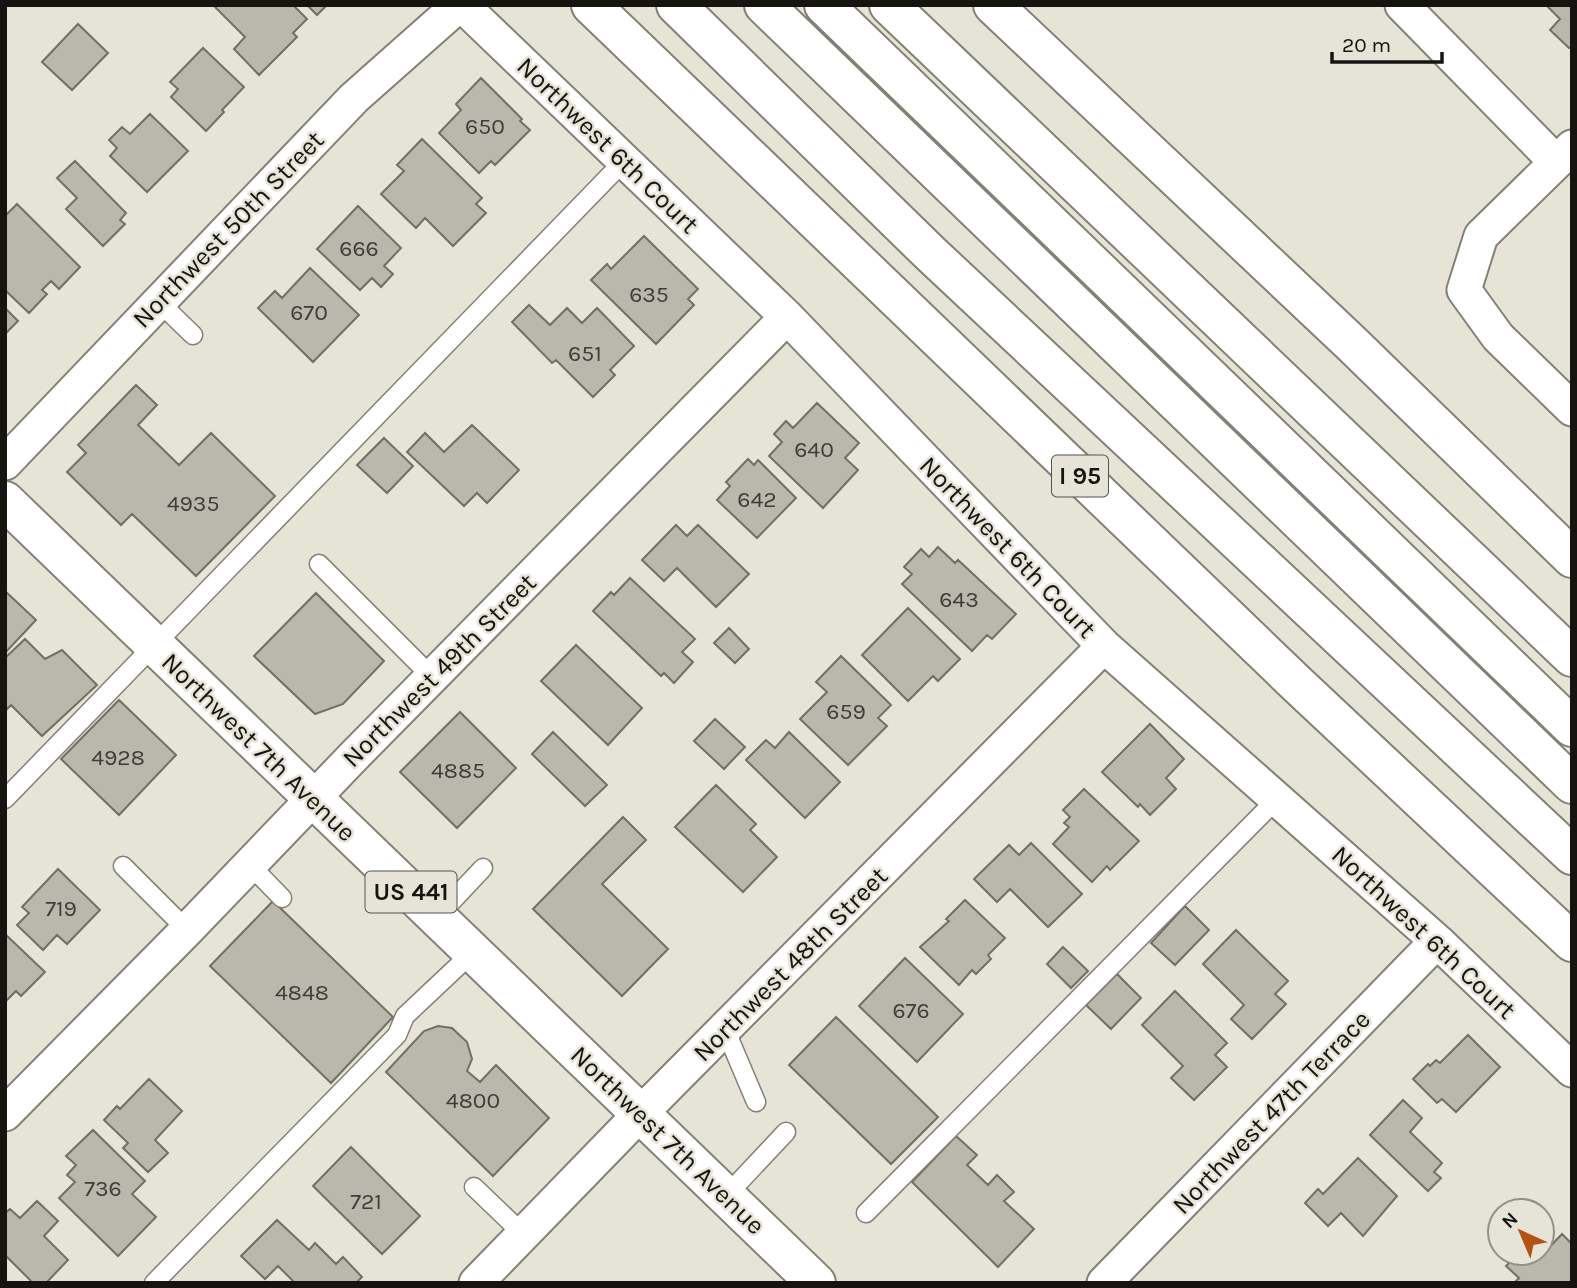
<svg xmlns="http://www.w3.org/2000/svg" width="1577" height="1288" viewBox="0 0 1577 1288" font-family="Karla,sans-serif">
  <style>
    .building { fill: #bab7ac; stroke: #726f65; stroke-width: 2 }
    .lines { fill: none; stroke-linecap: round; stroke-linejoin: round }
    .lane-casing { stroke: #838076; stroke-width: 21 }
    .street-casing { stroke: #838076; stroke-width: 37 }
    .primary-casing { stroke: #838076; stroke-width: 42 }
    .highway-casing { stroke: #838076; stroke-width: 42 }
    .lane { stroke: #fff; stroke-width: 18 }
    .street { stroke: #fff; stroke-width: 33 }
    .primary { stroke: #fff; stroke-width: 38 }
    .highway { stroke: #fff; stroke-width: 38 }
    .labels { text-anchor: middle; stroke-width: 5; stroke-linejoin: round; paint-order: stroke }
    .number-label { font-size: 23px; fill: #3e3d37 }
    .shield { fill: #e6e3d7; stroke: #54524c; stroke-width: 2 }
    .shield-label { font-size: 24px; font-weight: bold; fill: #151410 }
    .street-label { font-size: 26px; fill: #151410; stroke: #e6e3d7 }
  </style>
  <rect width="100%" height="100%" fill="#e6e3d7"/>
  <path class="building" d="M 213,5 L 293,5 L 307,19 L 293,33 L 297,37 L 259,75 L 234,49 L 245,37 Z
    M 307,5 L 327,5 L 317,15 Z
    M 1546,5 L 1572,5 L 1572,46 L 1569,48 L 1550,30 L 1560,19 Z
    M 78,24 L 108,53 L 72,90 L 42,62 Z
    M 203,48 L 244,87 L 222,110 L 224,112 L 206,131 L 171,97 L 178,89 L 170,82 Z
    M 481,78 L 522,119 L 520,121 L 530,130 L 495,165 L 491,161 L 479,173 L 439,133 L 461,110 L 456,104 Z
    M 150,114 L 188,151 L 147,192 L 110,156 L 117,148 L 109,140 L 122,127 L 130,134 Z
    M 422,139 L 482,198 L 476,204 L 486,213 L 453,246 L 425,218 L 416,228 L 381,194 L 404,171 L 397,165 Z
    M 75,161 L 126,213 L 120,220 L 125,224 L 103,246 L 66,209 L 77,198 L 57,178 Z
    M 17,204 L 80,267 L 59,289 L 51,281 L 42,290 L 47,294 L 29,313 L 5,290 L 5,216 Z
    M 358,206 L 401,248 L 384,266 L 393,274 L 381,287 L 372,278 L 360,290 L 317,249 Z
    M 644,236 L 698,289 L 688,299 L 694,305 L 656,344 L 591,280 L 607,264 L 611,269 Z
    M 310,268 L 359,315 L 313,362 L 258,308 L 275,291 L 282,298 Z
    M 529,305 L 550,325 L 567,308 L 582,323 L 597,308 L 634,346 L 610,370 L 615,375 L 593,397 L 556,360 L 552,363 L 512,322 Z
    M 5,308 L 18,321 L 5,334 Z
    M 136,385 L 157,405 L 138,425 L 179,465 L 211,433 L 275,496 L 196,576 L 132,514 L 121,525 L 67,472 L 86,453 L 78,445 Z
    M 817,403 L 859,443 L 845,458 L 858,470 L 823,508 L 769,456 L 782,442 L 774,434 L 786,421 L 793,428 Z
    M 472,425 L 519,470 L 487,503 L 477,493 L 464,506 L 407,452 L 425,433 L 444,452 Z
    M 384,438 L 413,466 L 387,493 L 357,465 Z
    M 748,459 L 754,465 L 758,460 L 796,498 L 757,538 L 717,500 L 730,486 L 726,482 Z
    M 676,525 L 687,536 L 698,525 L 749,574 L 716,607 L 677,568 L 664,581 L 642,560 Z
    M 938,547 L 955,563 L 958,560 L 1016,614 L 992,639 L 987,635 L 972,651 L 902,584 L 912,574 L 904,567 L 921,549 L 929,557 Z
    M 630,578 L 695,639 L 682,652 L 693,662 L 674,683 L 664,673 L 661,676 L 593,611 L 611,592 L 614,595 Z
    M 5,591 L 36,620 L 5,653 Z
    M 316,593 L 384,661 L 343,704 L 315,714 L 254,656 Z
    M 908,608 L 960,659 L 938,681 L 933,676 L 908,701 L 862,655 Z
    M 729,628 L 749,649 L 735,663 L 714,643 Z
    M 25,639 L 45,659 L 62,650 L 97,685 L 42,736 L 11,705 L 5,711 L 5,658 Z
    M 576,645 L 642,708 L 608,745 L 541,681 Z
    M 841,656 L 891,705 L 878,718 L 887,726 L 848,765 L 800,719 L 827,692 L 816,682 Z
    M 119,700 L 176,755 L 119,815 L 61,759 Z
    M 460,712 L 516,768 L 457,828 L 400,772 Z
    M 715,719 L 745,747 L 724,769 L 694,741 Z
    M 1150,724 L 1184,759 L 1166,778 L 1176,789 L 1150,815 L 1140,804 L 1138,807 L 1102,772 Z
    M 553,732 L 607,785 L 585,806 L 532,754 Z
    M 789,732 L 840,782 L 805,818 L 746,760 L 766,740 L 775,748 Z
    M 716,785 L 756,824 L 750,830 L 777,857 L 743,892 L 675,827 Z
    M 1084,789 L 1139,841 L 1110,870 L 1107,866 L 1092,882 L 1053,844 L 1069,827 L 1064,823 L 1070,817 L 1063,810 Z
    M 623,817 L 646,840 L 602,884 L 668,949 L 622,996 L 533,909 Z
    M 1031,843 L 1082,894 L 1048,927 L 1010,889 L 997,902 L 974,879 L 1009,845 L 1019,855 Z
    M 58,869 L 100,910 L 67,944 L 57,935 L 43,950 L 17,925 L 29,913 L 22,907 Z
    M 965,900 L 1005,938 L 988,955 L 991,959 L 976,974 L 972,970 L 959,985 L 920,947 L 949,921 L 946,919 Z
    M 273,901 L 393,1017 L 331,1083 L 210,966 Z
    M 1185,906 L 1209,930 L 1175,965 L 1151,943 Z
    M 1236,930 L 1288,981 L 1275,994 L 1286,1004 L 1252,1039 L 1231,1019 L 1244,1005 L 1203,964 Z
    M 5,934 L 45,972 L 21,996 L 16,991 L 5,1002 Z
    M 1063,947 L 1088,971 L 1071,988 L 1047,964 Z
    M 905,958 L 963,1014 L 917,1062 L 859,1006 Z
    M 1117,974 L 1141,998 L 1111,1029 L 1086,1005 Z
    M 1175,991 L 1227,1043 L 1215,1055 L 1227,1067 L 1194,1100 L 1171,1078 L 1183,1066 L 1142,1025 Z
    M 836,1017 L 938,1117 L 891,1164 L 789,1065 Z
    M 438,1026 L 452,1028 L 467,1042 L 472,1059 L 467,1071 L 480,1082 L 496,1065 L 549,1118 L 493,1176 L 386,1072 L 424,1031 Z
    M 1468,1035 L 1500,1067 L 1456,1112 L 1442,1099 L 1437,1103 L 1413,1079 L 1428,1064 L 1430,1066 L 1436,1060 L 1440,1063 Z
    M 149,1079 L 182,1111 L 155,1140 L 168,1153 L 148,1172 L 123,1148 L 128,1143 L 104,1120 L 117,1106 L 120,1109 Z
    M 1403,1100 L 1422,1118 L 1410,1132 L 1442,1163 L 1434,1172 L 1441,1178 L 1428,1191 L 1370,1135 Z
    M 93,1130 L 145,1181 L 132,1194 L 156,1217 L 118,1256 L 59,1198 L 75,1182 L 67,1175 L 76,1165 L 66,1156 Z
    M 956,1136 L 977,1155 L 967,1165 L 988,1185 L 997,1175 L 1014,1192 L 1004,1201 L 1034,1229 L 998,1267 L 912,1182 Z
    M 351,1147 L 420,1216 L 382,1254 L 313,1186 Z
    M 1358,1158 L 1397,1196 L 1363,1236 L 1341,1213 L 1328,1226 L 1305,1203 L 1318,1189 L 1323,1194 Z
    M 37,1201 L 58,1221 L 44,1236 L 68,1260 L 46,1283 L 33,1283 L 5,1255 L 5,1213 L 10,1209 L 20,1218 Z
    M 277,1220 L 309,1250 L 315,1243 L 336,1264 L 343,1257 L 362,1277 L 356,1283 L 295,1283 L 278,1266 L 265,1279 L 241,1256 Z
    M 1562,1234 L 1572,1244 L 1572,1283 L 1514,1283 L 1519,1278 L 1506,1266 L 1519,1253 L 1543,1254 Z"/>
  <g class="lines">
    <g class="lane-casing">
      <path id="lane" d="M 158,301 L 193,335
        M 319,564 L 432,677
        M 5,799 L 624,161
        M 249,864 L 282,898
        M 123,866 L 187,930
        M 437,917 L 483,868
        M 725,1029 L 756,1102
        M 474,1187 L 523,1234
        M 726,1196 L 786,1132
        M 866,1213 L 1277,799
        M 154,1283 L 397,1035 L 405,1016 L 473,952"/>
    </g>
    <g class="street-casing">
      <path id="street" d="M 462,5 L 787,317 L 1104,646 L 1437,941 L 1572,1070
        M 1402,5 L 1556,162
        M 1572,147 L 1481,236 L 1464,290 L 1498,337 L 1572,409
        M 5,463 L 354,98 L 459,5
        M 5,1114 L 187,930 L 354,756 L 787,317
        M 476,1283 L 641,1113 L 1104,646
        M 1104,1283 L 1437,941"/>
    </g>
    <g class="primary-casing">
      <path id="primary" d="M 5,501 L 816,1283"/>
    </g>
    <g class="highway-casing">
      <path id="highway" d="M 591,5 L 1297,684 L 1572,942
        M 676,5 L 931,254 L 1572,855
        M 764,5 L 1572,784
        M 824,5 L 1572,727
        M 889,5 L 1572,657
        M 993,5 L 1351,343 L 1572,558"/>
    </g>
    <use href="#lane" class="lane"/>
    <use href="#street" class="street"/>
    <use href="#primary" class="primary"/>
    <use href="#highway" class="highway"/>
  </g>
  <g class="labels">
    <g class="number-label">
      <text x="485" y="134">650</text>
      <text x="359" y="256">666</text>
      <text x="649" y="302">635</text>
      <text x="309" y="320">670</text>
      <text x="585" y="361">651</text>
      <text x="814" y="457">640</text>
      <text x="757" y="507">642</text>
      <text x="193" y="511">4935</text>
      <text x="959" y="607">643</text>
      <text x="846" y="719">659</text>
      <text x="118" y="765">4928</text>
      <text x="458" y="778">4885</text>
      <text x="61" y="916">719</text>
      <text x="302" y="1000">4848</text>
      <text x="911" y="1018">676</text>
      <text x="473" y="1108">4800</text>
      <text x="103" y="1196">736</text>
      <text x="366" y="1209">721</text>
    </g>
    <g class="shield">
      <rect x="1052" y="455.5" width="56" height="41" rx="5"/>
      <rect x="365.5" y="871.5" width="91" height="41" rx="5"/>
    </g>
    <g class="shield-label">
      <text x="1080" y="484">I 95</text>
      <text x="411" y="900">US 441</text>
    </g>
    <g class="street-label">
      <text transform="translate(608 145) rotate(44)" y="9">Northwest 6th Court</text>
      <text transform="translate(228 229) rotate(-46)" y="9">Northwest 50th Street</text>
      <text transform="translate(1008 547) rotate(46)" y="9">Northwest 6th Court</text>
      <text transform="translate(439 670) rotate(-45)" y="9">Northwest 49th Street</text>
      <text transform="translate(259 747) rotate(44)" y="9">Northwest 7th Avenue</text>
      <text transform="translate(1424 932) rotate(43)" y="9">Northwest 6th Court</text>
      <text transform="translate(790 964) rotate(-45)" y="9">Northwest 48th Street</text>
      <text transform="translate(1271 1112) rotate(-46)" y="9">Northwest 47th Terrace</text>
      <text transform="translate(668 1140) rotate(44)" y="9">Northwest 7th Avenue</text>
    </g>
  </g>
  <rect width="1577" height="1288" fill="none" stroke="#151410" stroke-width="14"/>
  <g transform="translate(1521 1232) rotate(316)"><circle r="33" fill="#e6e3d7" stroke="#929087" stroke-width="2"/>
  <path d="M0-5L12 26L0 18L-12 26Z" fill="#b45215"/>
  <text y="-10" font-size="19" font-weight="bold" text-anchor="middle" fill="#151410">N</text>
  </g>
  <path d="M1332 52v10h110v-10" fill="none" stroke="#151410" stroke-width="3.5"/>
  <text x="1342" y="52" font-size="21" fill="#151410" stroke="#e6e3d7" stroke-width="5" paint-order="stroke">20 m</text>
</svg>
